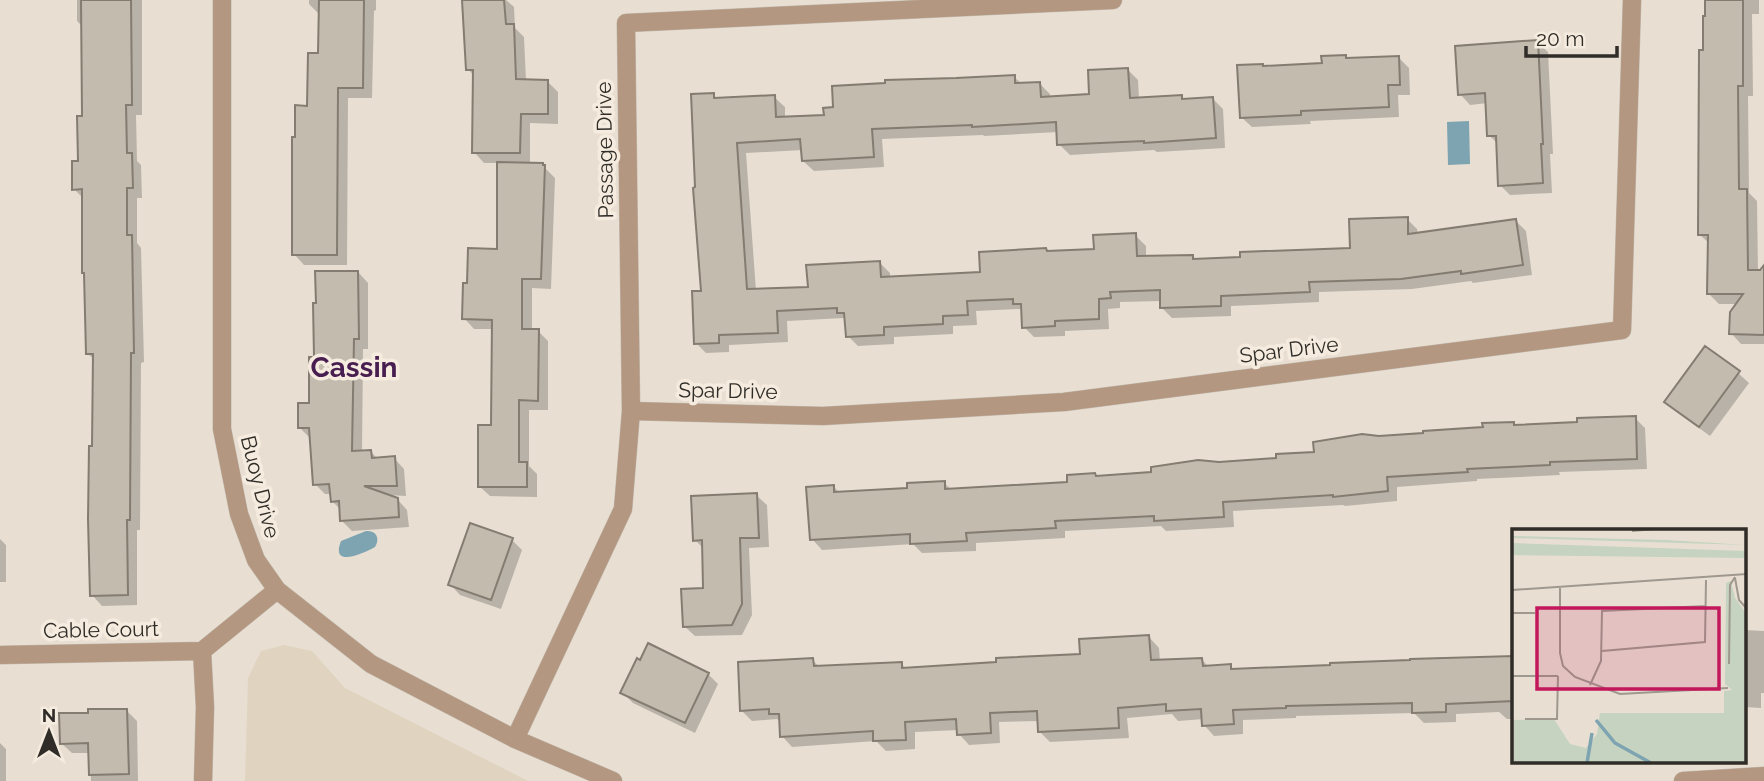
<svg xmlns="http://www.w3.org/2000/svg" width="1764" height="781" viewBox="0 0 1764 781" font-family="Raleway,sans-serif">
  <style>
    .built { fill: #e0d4c0 }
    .water { fill: #7ea4b1 }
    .shadow { fill: #0003 }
    .building { fill: #c4bbaf; stroke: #847c70; stroke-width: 2 }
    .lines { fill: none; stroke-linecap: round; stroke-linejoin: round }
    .minor-casing { stroke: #c3bbb0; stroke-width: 19 }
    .minor { stroke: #b49780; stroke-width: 18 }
    .labels { text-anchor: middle; stroke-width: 7; stroke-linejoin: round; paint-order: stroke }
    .street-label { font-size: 21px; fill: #302d28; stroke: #f5ecdf }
    .district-label { font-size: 28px; font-weight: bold; fill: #481d50; stroke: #f5ecdf }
    .inset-river { fill: none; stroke: #7ea4b1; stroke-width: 3.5 }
    .inset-road { fill: none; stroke: #9e988e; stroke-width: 2 }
    .view { fill: #c2185b; fill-opacity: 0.15; stroke: #c2185b; stroke-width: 3.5 }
    .inset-edge { fill: none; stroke: #302d28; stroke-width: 3.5 }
  </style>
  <rect width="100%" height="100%" fill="#e8dfd2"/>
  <path class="built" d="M 284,645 L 312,651 L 345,688 L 528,781 L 245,781 L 248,678 L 261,651 Z"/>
  <path class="water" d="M 1469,121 L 1470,164 L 1448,165 L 1447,122 Z
    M 366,531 C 377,530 380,539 375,547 C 364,553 330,569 341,541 Z"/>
  <path class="shadow" d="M 77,0 L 142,0 L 142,115 L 136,115 L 137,161 L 141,165 L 142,198 L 137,198 L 137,243 L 141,248 L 144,362 L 141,363 L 140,530 L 137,530 L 137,605 L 102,606 L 92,595 L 95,360 L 88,354 L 83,198 L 74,189 L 80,163 L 84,118 L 83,27 L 77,21 Z
    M 309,0 L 376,0 L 376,10 L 374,11 L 372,98 L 348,98 L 347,265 L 304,265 L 294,254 L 297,139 L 309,107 L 320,54 L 319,14 L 309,4 Z
    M 464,0 L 506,0 L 514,7 L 515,28 L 524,37 L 526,81 L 547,81 L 558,92 L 558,124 L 530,123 L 530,164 L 542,165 L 555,178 L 551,289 L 532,288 L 532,331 L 538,331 L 548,341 L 548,410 L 529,410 L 529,466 L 537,474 L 537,497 L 490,496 L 479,486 L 493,427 L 494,329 L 474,329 L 464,318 L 469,284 L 498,251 L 499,163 L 484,163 L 474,152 L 475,77 L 468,69 Z
    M 1706,0 L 1759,0 L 1759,14 L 1752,14 L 1753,96 L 1748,96 L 1749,193 L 1757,201 L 1758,272 L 1764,268 L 1764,344 L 1741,344 L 1731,333 L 1738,304 L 1719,304 L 1709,294 L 1710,244 L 1700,235 Z
    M 1537,42 L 1548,52 L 1553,154 L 1550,154 L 1552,193 L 1510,195 L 1500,185 L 1498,144 L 1489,135 L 1488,103 L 1470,105 L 1460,94 Z
    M 1346,56 L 1349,59 L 1398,57 L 1409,68 L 1410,95 L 1398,95 L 1399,117 L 1310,121 L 1311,124 L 1252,127 L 1241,117 L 1264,68 L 1324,65 Z
    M 1127,69 L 1138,80 L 1139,99 L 1181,97 L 1185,100 L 1213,99 L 1223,109 L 1225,148 L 1157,152 L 1154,150 L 1070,155 L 1059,144 L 1058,132 L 984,136 L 983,135 L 882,139 L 884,167 L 814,171 L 803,161 L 803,150 L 746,153 L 756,291 L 809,289 L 879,262 L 890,273 L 890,279 L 982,273 L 1049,253 L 1095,251 L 1135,235 L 1146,246 L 1146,257 L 1193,256 L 1197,261 L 1352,250 L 1407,219 L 1417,229 L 1418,234 L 1516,221 L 1526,231 L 1532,275 L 1473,283 L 1471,281 L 1412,289 L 1319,292 L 1319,302 L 1231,306 L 1231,316 L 1172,318 L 1162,308 L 1162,301 L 1120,302 L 1120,308 L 1108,309 L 1109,329 L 1065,331 L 1065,336 L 1034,337 L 1024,327 L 1023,312 L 1020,309 L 976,311 L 977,325 L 953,326 L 953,334 L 894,337 L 894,344 L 858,346 L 848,336 L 847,320 L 844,318 L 787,321 L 788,342 L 729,345 L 729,352 L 706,353 L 696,343 L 703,293 L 697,189 L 713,95 L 718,99 L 774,97 L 785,107 L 785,119 L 826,116 L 1014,77 L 1022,84 L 1040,84 L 1050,94 L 1050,99 L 1091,96 Z
    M 358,272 L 368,283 L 368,349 L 363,349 L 362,452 L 371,452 L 378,459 L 394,458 L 404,469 L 406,496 L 388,495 L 397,499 L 407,510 L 409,527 L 352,531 L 342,521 L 341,510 L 332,501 L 332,494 L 325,494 L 315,484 L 310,438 L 300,428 L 310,405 L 316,359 Z
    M 1738,373 L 1749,383 L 1710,436 L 1677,412 L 1667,402 Z
    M 1635,418 L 1645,428 L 1647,469 L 1559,472 L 1560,475 L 1477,479 L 1477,481 L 1397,487 L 1397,501 L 1345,506 L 1343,505 L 1233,511 L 1234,527 L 1166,531 L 1161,526 L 1065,531 L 1065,538 L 976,543 L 976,551 L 922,553 L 913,544 L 822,550 L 812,539 L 833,486 L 840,493 L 909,489 L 944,483 L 952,490 L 1069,484 L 1097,477 L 1153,474 L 1219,464 L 1278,460 L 1316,454 L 1379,438 L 1484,429 L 1514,424 L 1517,426 Z
    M 756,495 L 767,505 L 769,547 L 749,548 L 752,615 L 742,635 L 695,636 L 684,626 L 705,590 L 704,549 L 695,540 Z
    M 0,539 L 6,545 L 6,582 L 0,582 Z
    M 512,540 L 522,550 L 501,609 L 460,595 L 450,584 Z
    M 1745,630 L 1764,631 L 1764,693 L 1761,693 L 1761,708 L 1745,707 Z
    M 1149,637 L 1159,648 L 1160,661 L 1202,660 L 1209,667 L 1230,666 L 1235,671 L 1514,657 L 1514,719 L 1507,719 L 1499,712 L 1456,714 L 1456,722 L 1424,723 L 1414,713 L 1296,716 L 1296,718 L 1243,720 L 1243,734 L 1214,736 L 1204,725 L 1204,719 L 1178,721 L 1172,714 L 1127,718 L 1129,738 L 1050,742 L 1040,732 L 1039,721 L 999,722 L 1000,743 L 969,745 L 959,734 L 959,730 L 915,732 L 915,749 L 886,751 L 876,741 L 792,747 L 782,736 L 781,723 L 777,719 L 752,721 L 741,710 L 812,660 L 821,668 L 901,664 L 907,669 L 1081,656 Z
    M 708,674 L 718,684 L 695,733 L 633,703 L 623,693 Z
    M 127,711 L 137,721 L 138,781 L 91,781 L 90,753 L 72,753 L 61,743 Z
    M 0,743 L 6,749 L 6,781 L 0,781 Z"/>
  <path class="building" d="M 81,0 L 131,0 L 132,105 L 126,105 L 127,153 L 132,153 L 133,188 L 127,188 L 127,235 L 132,235 L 134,353 L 131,353 L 130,520 L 127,520 L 128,595 L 90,596 L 88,519 L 89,446 L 92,446 L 93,354 L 86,354 L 84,273 L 82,273 L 82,189 L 72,190 L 72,161 L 78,161 L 77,116 L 82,116 Z
    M 319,0 L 364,0 L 363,88 L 338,88 L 337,255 L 292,255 L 292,137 L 295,137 L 295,105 L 307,106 L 308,53 L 318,53 Z
    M 462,0 L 504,0 L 506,24 L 514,24 L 516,79 L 548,80 L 548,114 L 521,114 L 520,153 L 472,153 L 473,70 L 466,70 Z
    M 1705,0 L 1743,0 L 1743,86 L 1738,86 L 1739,189 L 1747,189 L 1748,270 L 1760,270 L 1764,265 L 1764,335 L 1729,334 L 1730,312 L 1743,294 L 1707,294 L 1708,235 L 1698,235 L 1699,50 L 1703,50 L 1703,16 L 1705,16 Z
    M 1538,40 L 1543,144 L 1541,144 L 1543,183 L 1498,186 L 1496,136 L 1487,136 L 1485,93 L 1458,95 L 1455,46 Z
    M 1346,55 L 1346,58 L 1399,56 L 1400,85 L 1388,85 L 1389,107 L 1301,111 L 1301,115 L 1240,118 L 1237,65 L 1263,64 L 1263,66 L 1322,63 L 1321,56 Z
    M 1128,68 L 1130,98 L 1182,95 L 1182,99 L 1213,97 L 1216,138 L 1144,143 L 1144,141 L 1057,145 L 1056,122 L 972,127 L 972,125 L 872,129 L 874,157 L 802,161 L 800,139 L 737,143 L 747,289 L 808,287 L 806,265 L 880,261 L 881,277 L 980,272 L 979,252 L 1046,248 L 1047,251 L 1094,249 L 1093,235 L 1136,233 L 1137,256 L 1193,255 L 1193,259 L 1240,257 L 1240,252 L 1350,248 L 1349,219 L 1408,217 L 1408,234 L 1516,219 L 1523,265 L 1461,274 L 1461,271 L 1401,279 L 1309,282 L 1310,292 L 1221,296 L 1221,306 L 1160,308 L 1160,290 L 1110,292 L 1111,298 L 1099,299 L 1099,319 L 1055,321 L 1055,326 L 1022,328 L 1021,304 L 1013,304 L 1013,299 L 967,301 L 968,315 L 943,316 L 943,324 L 884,327 L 884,335 L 846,337 L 844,313 L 837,313 L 837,308 L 777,311 L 778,333 L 719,335 L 719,343 L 694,344 L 692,291 L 701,291 L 693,188 L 695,187 L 691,94 L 714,93 L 714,98 L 775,95 L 776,117 L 824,115 L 823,108 L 833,107 L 832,86 L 885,83 L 885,80 L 956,78 L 1015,75 L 1015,83 L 1040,82 L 1041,97 L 1089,94 L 1088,70 Z
    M 497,162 L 543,163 L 543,165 L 545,165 L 541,279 L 522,279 L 522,329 L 539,329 L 538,401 L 519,400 L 519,462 L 527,462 L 527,487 L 478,487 L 478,425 L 491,425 L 492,320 L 462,319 L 463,283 L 467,283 L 468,248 L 497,249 Z
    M 315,271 L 358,271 L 359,339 L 354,339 L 352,451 L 371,450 L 372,458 L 395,456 L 397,486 L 364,486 L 398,498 L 399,517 L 340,521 L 339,501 L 331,502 L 329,484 L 313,485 L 309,428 L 298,428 L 298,403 L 309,403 L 309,357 L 314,357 L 313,303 L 316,303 Z
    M 1705,346 L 1740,371 L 1699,427 L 1664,402 Z
    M 1636,416 L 1637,459 L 1550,462 L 1550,465 L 1467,469 L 1468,472 L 1387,477 L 1388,491 L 1333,497 L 1333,495 L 1223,502 L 1224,517 L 1154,521 L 1154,516 L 1055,521 L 1056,528 L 966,533 L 967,541 L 910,544 L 910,534 L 810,540 L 806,487 L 834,485 L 834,492 L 907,488 L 907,483 L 945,481 L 945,489 L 1067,482 L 1067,475 L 1095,473 L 1096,476 L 1151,472 L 1151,467 L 1198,460 L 1219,462 L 1276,458 L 1276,454 L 1314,452 L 1313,442 L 1362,434 L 1379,436 L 1423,433 L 1423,431 L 1483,427 L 1482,423 L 1514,422 L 1514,425 L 1577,422 L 1577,418 Z
    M 757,493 L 759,538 L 740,538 L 742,604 L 732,625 L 683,627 L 681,589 L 703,588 L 702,540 L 693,541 L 691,496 Z
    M 470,523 L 513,538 L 491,600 L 448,585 Z
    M 1149,635 L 1151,660 L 1202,658 L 1203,666 L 1231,664 L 1231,669 L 1330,665 L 1330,663 L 1410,660 L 1410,659 L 1514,656 L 1514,701 L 1446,704 L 1446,712 L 1412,713 L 1412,703 L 1286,706 L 1286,708 L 1233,710 L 1234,724 L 1202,726 L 1201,709 L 1166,711 L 1166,704 L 1118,708 L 1119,728 L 1038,732 L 1037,711 L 990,713 L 991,733 L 957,735 L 956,719 L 905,722 L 906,740 L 873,741 L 873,731 L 780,737 L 779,714 L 769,714 L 769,709 L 740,711 L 738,662 L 813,658 L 814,666 L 902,662 L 902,668 L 996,662 L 996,658 L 1080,654 L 1079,639 Z
    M 648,643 L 709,673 L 685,723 L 620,693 L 637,658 L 640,660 Z
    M 88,709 L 127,709 L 129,774 L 89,775 L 88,743 L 60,744 L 59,713 L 88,713 Z"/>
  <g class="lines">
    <g class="minor-casing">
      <path id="minor" d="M 222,0 L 222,429 L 239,514 L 256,560 L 277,590 L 371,664 L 515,739 L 613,781
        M 631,411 L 823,416 L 1064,402 L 1622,330 L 1632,0
        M 202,651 L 205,707 L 203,781
        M 202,651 L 277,590
        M 0,655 L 202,651
        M 515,739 L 623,509 L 631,411 L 626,23 L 1113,0
        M 1683,781 L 1764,776"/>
    </g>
    <use href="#minor" class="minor"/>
  </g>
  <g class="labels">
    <g class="street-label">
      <text transform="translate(605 150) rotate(-91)" y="7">Passage Drive</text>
      <text transform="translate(1289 350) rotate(-7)" y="7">Spar Drive</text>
      <text transform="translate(728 391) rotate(1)" y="7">Spar Drive</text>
      <text transform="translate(260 487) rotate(76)" y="7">Buoy Drive</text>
      <text transform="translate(101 630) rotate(-1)" y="7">Cable Court</text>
    </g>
    <g class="district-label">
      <text x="354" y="377">Cassin</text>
    </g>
  </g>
  <g transform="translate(1512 529)">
    <rect width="234" height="234" fill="#e8dfd2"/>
    <path d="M 0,7 L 154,11 L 235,16 L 0,9 ZM 0,14 L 234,22 L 234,29 L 0,26 ZM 219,52 L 223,69 L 234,84 L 234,234 L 0,234 L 0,191 L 42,190 L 58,215 L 74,219 L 85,205 L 88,184 L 212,184 L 212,162 L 220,161 L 213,155 L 214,54 Z" fill="#c5d3c0"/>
    <path class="inset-river" d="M 84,191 L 103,214 L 139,234M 75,234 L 80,204"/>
    <path class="inset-road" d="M 120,2 L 143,0M 223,49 L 227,71 L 235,80M 48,59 L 48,124 L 51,137 L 63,148 L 108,165 L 216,159M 0,61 L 235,45M 0,84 L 23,84M 90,122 L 193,113 L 194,51M 217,135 L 218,56 L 223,48M 0,147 L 46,147M 78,156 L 89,132 L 90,82 L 194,77M 13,190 L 45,190 L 46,147"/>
    <path class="view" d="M 25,79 L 207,79 L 207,160 L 25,160 Z"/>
    <rect width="234" height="234" class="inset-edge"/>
  </g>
  <g transform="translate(49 732)" stroke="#f5ecdf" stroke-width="5" paint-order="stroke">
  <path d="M0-5L12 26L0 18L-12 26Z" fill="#302d28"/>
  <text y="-10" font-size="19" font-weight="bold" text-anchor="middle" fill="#302d28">N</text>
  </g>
  <path d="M1526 46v10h91v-10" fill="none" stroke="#302d28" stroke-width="3.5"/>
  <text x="1536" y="46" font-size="21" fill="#302d28" stroke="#f5ecdf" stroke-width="5" paint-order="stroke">20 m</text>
</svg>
